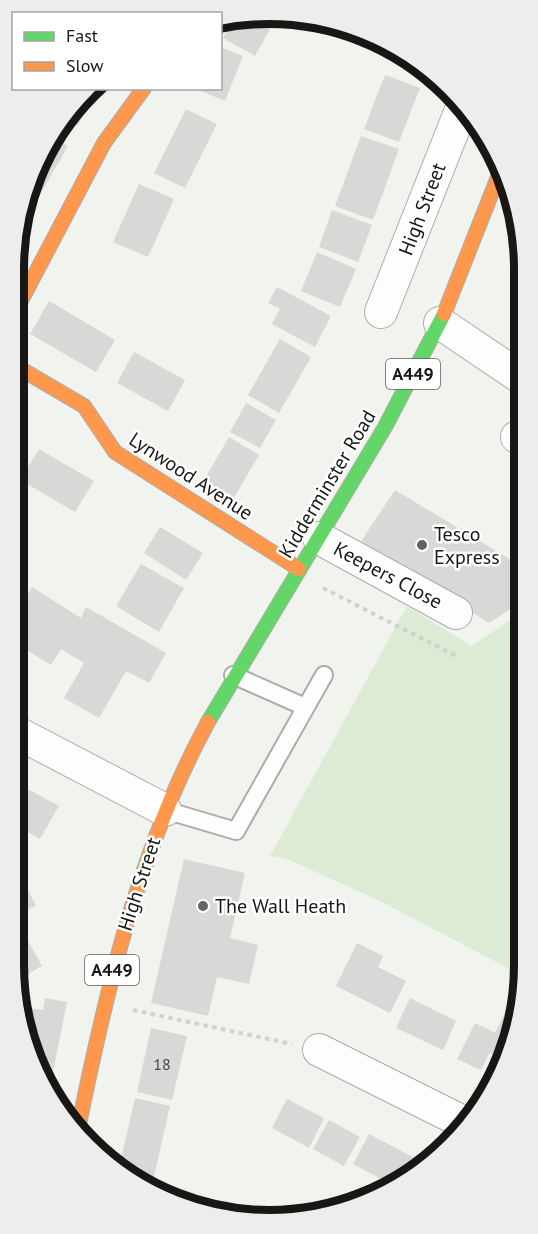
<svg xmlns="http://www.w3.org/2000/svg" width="538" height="1234" viewBox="0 0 538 1234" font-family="'PT Sans',sans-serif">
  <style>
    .green { fill: #deebd4 }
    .building { fill: #d7d9d6 }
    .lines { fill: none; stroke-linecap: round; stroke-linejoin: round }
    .lane-casing { stroke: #acadaa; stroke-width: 20 }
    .street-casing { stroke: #acadaa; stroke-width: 34 }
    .fast-casing { stroke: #acadaa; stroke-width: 16 }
    .slow-casing { stroke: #acadaa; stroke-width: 16 }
    .path { stroke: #d1d2d0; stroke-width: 4; stroke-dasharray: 4.5 4.5; stroke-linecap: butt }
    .lane { stroke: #fdfdfd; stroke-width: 16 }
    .street { stroke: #fdfdfd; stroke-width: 32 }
    .fast { stroke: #63d668; stroke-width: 14 }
    .slow { stroke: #ff974d; stroke-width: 14 }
    .poi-dot { fill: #636562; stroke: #fff; stroke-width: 2 }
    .labels { text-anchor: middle; stroke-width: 5; stroke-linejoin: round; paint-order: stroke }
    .number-label { font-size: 16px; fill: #474846 }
    .shield { fill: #fff; stroke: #5d5d5c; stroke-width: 1.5 }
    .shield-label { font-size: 18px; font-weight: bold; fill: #171816 }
    .street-label { font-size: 20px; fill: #171816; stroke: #fff }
    .poi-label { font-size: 20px; fill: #171816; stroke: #fff; text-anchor: start }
    .rim { fill: none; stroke: #171816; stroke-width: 8 }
  </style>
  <rect width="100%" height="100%" fill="#f1f3ef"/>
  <path class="green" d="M 407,606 L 471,646 L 523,612 L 523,976 L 380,901 L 285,858 L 270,856 Z"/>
  <path class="building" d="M 253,14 L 274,22 L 255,56 L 223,38 L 234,19 Z
    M 220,47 L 243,56 L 225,101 L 196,89 L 220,88 Z
    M 385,75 L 420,88 L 399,142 L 364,129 Z
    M 93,88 L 99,88 L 78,125 L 66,119 L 77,100 Z
    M 186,109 L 217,124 L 185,188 L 154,173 Z
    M 361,136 L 399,149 L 373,220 L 335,206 Z
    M 55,139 L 68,146 L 37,200 L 26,193 L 27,187 Z
    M 139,184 L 174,199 L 148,257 L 113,242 Z
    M 332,210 L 372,225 L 358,262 L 319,247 Z
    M 317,252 L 356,269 L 340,307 L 301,291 Z
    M 277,287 L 331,316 L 315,347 L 272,324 L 280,309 L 268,303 Z
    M 49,301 L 115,340 L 96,372 L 30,334 Z
    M 280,339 L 311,357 L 279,413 L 248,395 Z
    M 134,352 L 185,380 L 168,411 L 117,383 Z
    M 246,403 L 276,420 L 260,448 L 230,432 Z
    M 14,429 L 22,435 L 14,450 Z
    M 229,437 L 259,455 L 233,499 L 203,482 Z
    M 39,449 L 94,481 L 75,512 L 20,480 Z
    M 395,490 L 523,567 L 523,601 L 489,623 L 361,541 Z
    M 160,527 L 203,553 L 186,580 L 144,553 Z
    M 141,564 L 184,588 L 159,632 L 116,606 Z
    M 32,587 L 81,618 L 86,607 L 166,653 L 149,683 L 126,671 L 99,718 L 64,698 L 84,663 L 61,649 L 51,665 L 14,642 L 14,616 Z
    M 15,782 L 59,806 L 40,839 L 14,824 Z
    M 184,859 L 245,873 L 230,938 L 258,945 L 249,984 L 217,977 L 208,1016 L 151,1003 Z
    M 16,869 L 36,905 L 14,918 L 14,871 Z
    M 21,928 L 42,966 L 16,981 L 14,932 Z
    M 357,943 L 383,956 L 378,967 L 406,981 L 390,1013 L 336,986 Z
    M 45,998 L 67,1002 L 50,1087 L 27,1047 L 26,1039 L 33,1040 L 36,1026 L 27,1024 L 30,1008 L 43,1010 Z
    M 410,998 L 456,1021 L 443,1050 L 396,1028 Z
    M 506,1010 L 516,1015 L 506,1038 L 512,1041 L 511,1047 L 496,1074 L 489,1071 L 496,1057 L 489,1053 L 481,1070 L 457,1059 L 475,1023 L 495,1033 Z
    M 151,1028 L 187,1036 L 172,1100 L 137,1092 Z
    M 135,1098 L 170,1106 L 151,1190 L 142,1186 L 119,1168 Z
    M 287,1099 L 324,1118 L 309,1148 L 272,1128 Z
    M 329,1120 L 360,1137 L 344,1166 L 313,1149 Z
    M 369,1134 L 424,1163 L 396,1187 L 353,1164 Z"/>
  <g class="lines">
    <g class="lane-casing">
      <path id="lane" d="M 233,675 L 305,707
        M 165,810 L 236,831 L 324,675"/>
    </g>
    <g class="street-casing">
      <path id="street" d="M 381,312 L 463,105
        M 440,323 L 523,379
        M 517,437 L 523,434
        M 319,538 L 456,613
        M 14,731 L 165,810
        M 319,1050 L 467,1124"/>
    </g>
    <g class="fast-casing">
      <path id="fast" d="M 208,722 L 385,427 L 444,314"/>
    </g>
    <g class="slow-casing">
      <path id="slow" d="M 14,314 L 104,143 L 144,88
        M 444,314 L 502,167
        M 14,365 L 84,406 L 115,452 L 299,569
        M 77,1134 C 106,991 138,851 208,722"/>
    </g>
    <path class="path" d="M 323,588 L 456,656
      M 133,1010 L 292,1044"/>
    <use href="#lane" class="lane"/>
    <use href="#street" class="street"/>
    <use href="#fast" class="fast"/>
    <use href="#slow" class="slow"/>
  </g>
  <g class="poi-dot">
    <circle cx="422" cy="545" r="6"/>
    <circle cx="203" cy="906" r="6"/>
  </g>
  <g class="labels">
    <g class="number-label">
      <text x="162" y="1070">18</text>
    </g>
    <g class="shield">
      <rect x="386" y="359" width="54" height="30" rx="4.5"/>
      <rect x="85" y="955" width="54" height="30" rx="4.5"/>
    </g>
    <g class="shield-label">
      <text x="413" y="380">A449</text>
      <text x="112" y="976">A449</text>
    </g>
    <g class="street-label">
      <text transform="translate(422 209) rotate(-69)" y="7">High Street</text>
      <text transform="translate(191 476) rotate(33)" y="7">Lynwood Avenue</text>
      <text transform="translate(327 484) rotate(-59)" y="7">Kidderminster Road</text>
      <text transform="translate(388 575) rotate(28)" y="7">Keepers Close</text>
      <text transform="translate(139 884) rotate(-72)" y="7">High Street</text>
    </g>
    <g class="poi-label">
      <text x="434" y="541">Tesco<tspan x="434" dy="23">Express</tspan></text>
      <text x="215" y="913">The Wall Heath</text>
    </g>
  </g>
  <path d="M0 0H538V1234H0ZM269 24H269A245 245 0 0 1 514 269V965A245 245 0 0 1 269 1210H269A245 245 0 0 1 24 965V269A245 245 0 0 1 269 24Z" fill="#ecedec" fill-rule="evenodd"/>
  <path class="rim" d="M269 24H269A245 245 0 0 1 514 269V965A245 245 0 0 1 269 1210H269A245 245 0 0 1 24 965V269A245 245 0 0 1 269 24Z"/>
  <rect x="12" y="12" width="210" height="78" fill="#ffffff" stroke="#a2a3a2" stroke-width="1.5"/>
  <rect x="24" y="32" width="30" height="9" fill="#63d668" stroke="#a2a3a2" stroke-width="1.5"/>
  <text x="66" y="42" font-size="18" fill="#171816">Fast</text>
  <rect x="24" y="62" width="30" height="9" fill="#ff974d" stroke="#a2a3a2" stroke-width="1.5"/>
  <text x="66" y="72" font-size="18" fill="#171816">Slow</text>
</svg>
